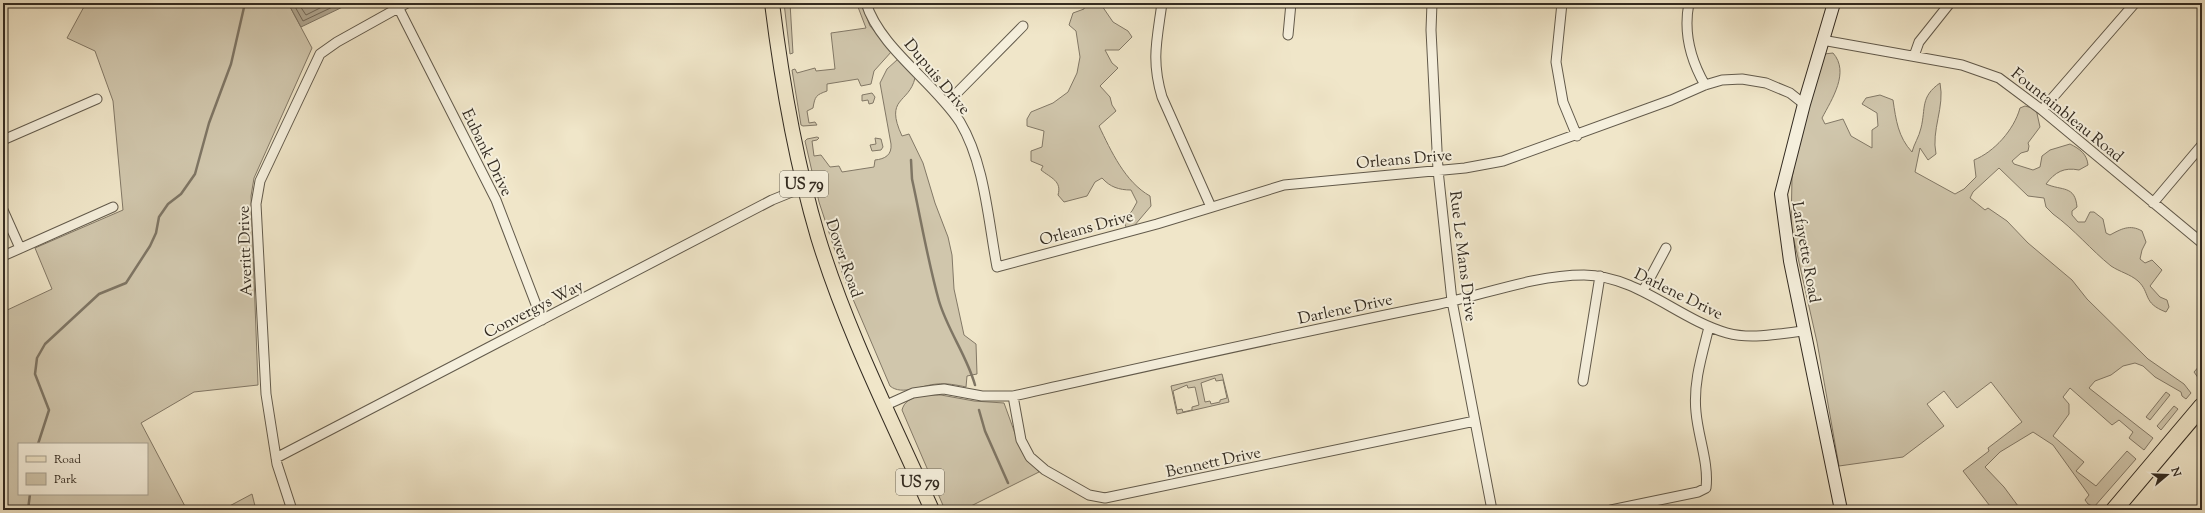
<svg xmlns="http://www.w3.org/2000/svg" width="2205" height="513" viewBox="0 0 2205 513" font-family="'Sorts Mill Goudy',serif">
  <style>
    .green { fill: #d0c6ac; stroke: #827866; fill-rule: evenodd }
    .water { fill: #b0a690; stroke: #7e7564 }
    .lines { fill: none; stroke-linecap: round; stroke-linejoin: round }
    .shore { stroke: #726858; stroke-width: 1 }
    .stream { stroke: #7e7564; stroke-width: 2.5 }
    .street-casing { stroke: #625a4b; stroke-width: 11 }
    .secondary-casing { stroke: #332b21; stroke-width: 14 }
    .primary-casing { stroke: #332b21; stroke-width: 16 }
    .highway-casing { stroke: #332b21; stroke-width: 18 }
    .street { stroke: #f5efdc; stroke-width: 9 }
    .secondary { stroke: #f5efdc; stroke-width: 12 }
    .primary { stroke: #f0e6c9; stroke-width: 14 }
    .highway { stroke: #f0e6c9; stroke-width: 16 }
    .labels { text-anchor: middle; stroke-width: 4; stroke-linejoin: round; paint-order: stroke }
    .shield { fill: #f5efdc; stroke: #6d6659; stroke-width: 1 }
    .shield-label { font-size: 15px; font-weight: bold; fill: #332b21 }
    .street-label { font-size: 16px; fill: #332b21; stroke: #f5efdc }
  </style>
  <rect width="100%" height="100%" fill="#f0e6c9"/>
  <filter id="stains"><feTurbulence type="fractalNoise" baseFrequency=".005" numOctaves="4"/><feColorMatrix values="0 0 0 0 .2 0 0 0 0 .09 0 0 0 0 .02 0 0 0 .5 -.17"/></filter>
  <radialGradient id="worn" r=".72"><stop offset=".6" stop-color="#630" stop-opacity="0"/><stop offset="1" stop-color="#630" stop-opacity=".3"/></radialGradient>
  <path class="green" d="M 86,3 L 288,3 L 312,48 L 254,178 L 251,196 L 258,385 L 194,392 L 141,423 L 187,510 L 3,510 L 3,312 L 52,289 L 35,248 L 123,210 L 113,101 L 95,51 L 67,38 ZM 19,444 L 147,444 L 147,494 L 19,494 Z
    M 784,3 L 790,3 L 793,53 L 790,54 Z
    M 1085,3 L 1100,3 L 1113,22 L 1128,31 L 1132,37 L 1119,50 L 1105,50 L 1112,63 L 1118,68 L 1100,86 L 1110,97 L 1112,105 L 1116,111 L 1099,126 C 1111,151 1125,182 1150,196 L 1151,206 L 1134,226 L 1127,229 L 1123,220 L 1132,211 L 1137,202 L 1131,190 C 1119,190 1110,187 1102,178 L 1095,182 L 1087,196 L 1064,202 L 1058,195 C 1062,181 1051,178 1041,170 L 1043,166 L 1031,161 L 1031,151 L 1042,147 L 1044,131 L 1027,126 L 1027,119 L 1031,112 L 1053,103 L 1068,92 L 1077,73 L 1080,57 L 1076,31 L 1069,25 L 1073,13 L 1084,9 Z
    M 862,5 L 870,26 L 892,51 L 874,71 L 871,84 L 861,86 L 858,79 L 827,84 L 827,91 C 816,95 815,96 813,108 L 807,111 L 809,123 L 815,122 L 817,125 L 803,126 L 801,125 L 792,70 L 795,69 L 797,73 L 815,68 L 816,71 L 835,69 L 831,33 L 866,28 L 858,7 Z
    M 1833,53 C 1850,72 1832,99 1822,118 L 1825,124 L 1843,119 L 1851,136 L 1872,148 L 1872,130 L 1878,126 L 1877,113 L 1862,104 L 1866,98 L 1880,95 L 1893,100 C 1896,120 1898,137 1912,152 C 1914,144 1919,137 1921,128 C 1926,108 1920,97 1940,83 C 1945,107 1931,130 1936,154 L 1928,160 L 1920,148 L 1915,172 L 1955,194 L 1964,189 L 1976,177 L 1974,160 C 1994,152 2014,130 2020,108 L 2025,106 L 2036,109 L 2040,127 L 2028,143 L 2029,146 L 2028,151 L 2021,153 L 2012,161 L 2014,164 L 2033,170 L 2040,167 L 2042,156 L 2050,150 L 2070,144 C 2080,149 2087,154 2088,165 L 2079,170 C 2064,167 2055,172 2046,184 C 2062,191 2075,185 2077,207 L 2072,211 L 2072,215 L 2078,222 L 2085,222 L 2090,212 L 2094,212 L 2103,219 L 2106,233 L 2110,235 C 2121,229 2130,224 2142,231 L 2146,242 L 2142,250 L 2140,259 L 2145,263 L 2152,260 L 2162,270 L 2150,286 L 2160,297 L 2167,300 L 2169,307 L 2166,312 C 2142,303 2151,293 2138,281 C 2130,274 2120,272 2111,266 C 2091,250 2074,229 2053,214 L 2046,207 L 2044,198 L 2028,196 L 1999,168 L 1973,192 L 1970,198 L 1985,210 L 1988,208 L 2007,221 L 2028,243 L 2072,280 L 2087,299 L 2148,359 L 2184,384 L 2191,393 L 2186,399 L 2182,396 L 2181,392 L 2155,377 L 2143,366 L 2135,363 L 2123,366 L 2111,375 L 2095,381 L 2089,388 L 2153,438 L 2144,450 L 2129,438 L 2133,432 L 2119,420 L 2112,425 L 2070,388 L 2063,397 L 2069,404 L 2069,414 L 2053,436 L 2084,462 L 2076,471 L 2096,486 L 2127,451 L 2136,459 L 2094,507 L 2088,504 L 2085,500 L 2089,495 L 2053,445 L 2033,432 L 2000,452 L 1985,467 L 2004,487 L 2021,510 L 1993,510 L 1963,471 L 1989,451 L 1988,448 L 2022,422 L 1991,382 L 1957,408 L 1944,391 L 1927,404 L 1944,426 L 1903,457 L 1839,466 L 1817,342 L 1791,227 L 1792,178 L 1798,144 L 1824,54 Z
    M 898,59 L 915,78 C 909,104 884,97 902,136 L 909,134 L 923,163 L 935,203 L 948,237 L 952,255 L 954,289 L 964,335 L 976,344 L 977,374 L 967,376 L 966,387 C 957,385 946,383 937,384 C 922,385 902,396 890,386 L 844,278 L 819,202 L 805,141 L 807,139 L 817,137 L 819,138 L 817,140 L 812,141 L 814,156 L 821,155 L 830,167 L 839,166 L 842,172 L 874,167 L 875,160 C 885,159 892,155 891,144 L 880,83 L 887,69 Z
    M 872,93 L 875,97 L 873,103 L 869,104 L 868,100 L 862,101 L 862,95 Z
    M 875,138 L 881,139 L 883,147 L 881,150 L 872,151 L 870,145 L 876,144 Z
    M 2201,364 L 2202,365 L 2201,382 L 2194,372 Z
    M 1222,374 L 1229,402 L 1177,414 L 1171,386 ZM 1215,378 L 1216,381 L 1223,380 L 1227,398 L 1220,400 L 1220,402 L 1211,404 L 1210,401 L 1205,402 L 1201,383 ZM 1187,385 L 1188,388 L 1195,387 L 1199,405 L 1192,407 L 1192,410 L 1183,412 L 1182,409 L 1177,410 L 1173,391 Z
    M 2166,392 L 2170,395 L 2150,420 L 2146,417 Z
    M 941,395 L 974,401 L 1004,403 L 1021,450 L 1039,472 L 963,510 L 945,510 L 902,410 C 906,394 928,395 941,395 Z
    M 2174,406 L 2178,409 L 2161,430 L 2157,426 Z
    M 252,494 L 256,510 L 222,510 Z"/>
  <path class="water" d="M 288,3 L 351,3 L 301,27 Z"/>
  <g class="lines">
    <path class="shore" d="M 293,3 L 303,21 L 341,3
      M 298,3 L 306,15 L 330,3"/>
    <path class="stream" d="M 911,160 L 912,179 C 921,220 928,262 939,301 C 948,331 967,356 975,385
      M 979,410 L 985,431 L 1008,483
      M 38,444 L 49,410 L 35,374 L 37,358 L 45,344 L 99,294 L 126,283 L 150,246 L 156,233 L 159,217 L 168,204 L 181,194 L 195,174 L 209,123 L 231,64 L 245,3
      M 28,510 L 30,494"/>
    <g class="street-casing">
      <path id="street" d="M 396,3 L 496,200 L 542,320
        M 866,3 C 880,48 934,82 960,122 C 985,164 988,220 997,267 L 1157,224 L 1284,185 L 1465,168 L 1503,161 L 1671,100 L 1705,85 L 1722,80 L 1742,79 L 1766,83 L 1790,93 L 1804,104
        M 1162,3 C 1157,40 1151,60 1162,97 L 1211,207
        M 1432,3 L 1431,30 L 1438,170 L 1452,301 L 1492,510
        M 1562,3 L 1556,62 L 1563,102 L 1577,136
        M 1689,3 C 1683,33 1690,59 1705,85
        M 1288,35 L 1291,3
        M 1822,40 L 1962,65 L 1999,78 L 2042,110 L 2202,243
        M 1914,56 L 1919,42 L 1950,3
        M 946,104 L 1023,26
        M 2042,110 L 2135,3
        M 3,140 L 97,99
        M 2153,203 L 2202,145
        M 3,210 L 20,248
        M 3,256 L 113,207
        M 1643,291 L 1666,248
        M 1583,381 L 1600,276
        M 1013,396 L 1021,440 L 1030,457 L 1045,470 L 1089,495 L 1105,498 L 1475,421
        M 884,406 L 913,393 L 934,390 L 944,389 L 982,396 L 1013,396 C 1153,365 1294,333 1435,305 C 1484,295 1534,275 1584,275 C 1638,276 1678,319 1727,333 C 1753,340 1780,333 1805,331
        M 276,458 L 772,200 L 804,187
        M 292,510 L 277,464 L 266,394 L 256,204 L 260,181 L 320,54 L 337,42 L 407,3
        M 1611,510 L 1698,492 L 1706,488 C 1709,463 1698,437 1696,412 C 1693,383 1702,355 1709,327"/>
    </g>
    <g class="secondary-casing">
      <path id="secondary" d="M 1834,3 L 1804,104 L 1781,194 L 1790,261 L 1841,510"/>
    </g>
    <g class="primary-casing">
      <path id="primary" d="M 772,3 C 782,83 795,159 818,237 C 847,332 892,420 932,510"/>
    </g>
    <g class="highway-casing">
      <path id="highway" d="M 2114,510 L 2202,406"/>
    </g>
    <use href="#street" class="street"/>
    <use href="#secondary" class="secondary"/>
    <use href="#primary" class="primary"/>
    <use href="#highway" class="highway"/>
  </g>
  <g class="labels">
    <g class="shield">
      <rect x="780" y="171" width="48" height="26" rx="3"/>
      <rect x="896" y="469" width="48" height="26" rx="3"/>
    </g>
    <g class="shield-label">
      <text x="804" y="189">US 79</text>
      <text x="920" y="487">US 79</text>
    </g>
    <g class="street-label">
      <text transform="translate(938 76) rotate(50)" y="6">Dupuis Drive</text>
      <text transform="translate(2068 114) rotate(39)" y="6">Fountainbleau Road</text>
      <text transform="translate(488 152) rotate(64)" y="6">Eubank Drive</text>
      <text transform="translate(1404 158) rotate(-5)" y="6">Orleans Drive</text>
      <text transform="translate(1086 227) rotate(-15)" y="6">Orleans Drive</text>
      <text transform="translate(244 251) rotate(-92)" y="6">Averitt Drive</text>
      <text transform="translate(1807 252) rotate(80)" y="6">Lafayette Road</text>
      <text transform="translate(1464 256) rotate(83)" y="6">Rue Le Mans Drive</text>
      <text transform="translate(845 258) rotate(71)" y="6">Dover Road</text>
      <text transform="translate(1679 293) rotate(26)" y="6">Darlene Drive</text>
      <text transform="translate(533 308) rotate(-27)" y="6">Convergys Way</text>
      <text transform="translate(1345 308) rotate(-12)" y="6">Darlene Drive</text>
      <text transform="translate(1213 461) rotate(-12)" y="6">Bennett Drive</text>
    </g>
  </g>
  <rect width="2205" height="513" fill="none" stroke="#f0e6c9" stroke-width="16"/>
  <rect x="4" y="4" width="2197" height="505" fill="none" stroke="#332b21" stroke-width="2"/>
  <rect x="8" y="8" width="2189" height="497" fill="none" stroke="#332b21"/>
  <rect x="18" y="443" width="130" height="52" fill="#f5efdc" stroke="#a7a191"/>
  <rect x="26" y="456" width="20" height="6" fill="#f0e6c9" stroke="#a7a191"/>
  <text x="54" y="463" font-size="12" fill="#332b21">Road</text>
  <rect x="26" y="473" width="20" height="12" fill="#d0c6ac" stroke="#a7a191"/>
  <text x="54" y="483" font-size="12" fill="#332b21">Park</text>
  <g transform="translate(2167 475) rotate(71)" stroke="#f5efdc" stroke-width="3" paint-order="stroke">
  <path d="M0-3L7 15L0 10L-7 15Z" fill="#332b21"/>
  <text y="-6" font-size="11" font-weight="bold" text-anchor="middle" fill="#332b21">N</text>
  </g>
  <rect width="100%" height="100%" filter="url(#stains)"/>
  <rect width="100%" height="100%" fill="url(#worn)"/>
</svg>
